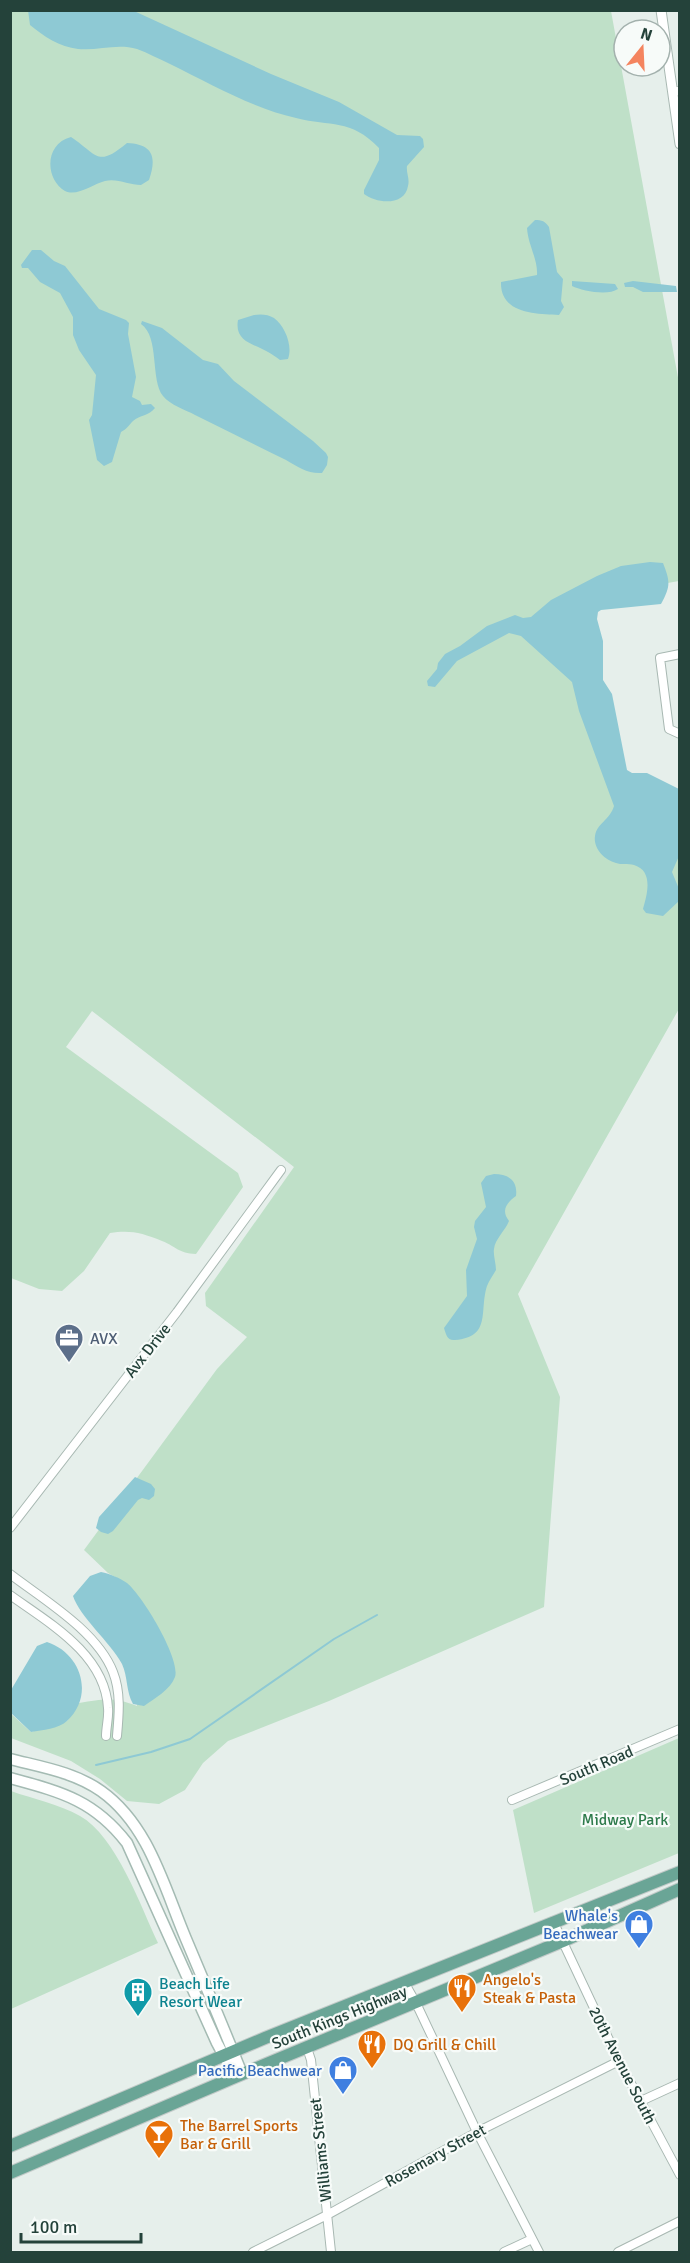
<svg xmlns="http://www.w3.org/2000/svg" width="690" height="2263" viewBox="0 0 690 2263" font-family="Signika,sans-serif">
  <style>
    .green { fill: #bfe0c8 }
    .water { fill: #8ec9d4 }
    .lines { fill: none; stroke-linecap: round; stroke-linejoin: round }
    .stream { stroke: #8ec9d4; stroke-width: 2 }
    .minor-casing { stroke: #a8b8b2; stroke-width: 10 }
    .tertiary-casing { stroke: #a8b8b2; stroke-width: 11 }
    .secondary-casing { stroke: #a4bbb3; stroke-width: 13 }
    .primary-casing { stroke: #c2cac8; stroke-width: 14 }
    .minor { stroke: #fff; stroke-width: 8 }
    .tertiary { stroke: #fff; stroke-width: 9 }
    .secondary { stroke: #fff; stroke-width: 10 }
    .primary { stroke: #6aa596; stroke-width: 12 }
    .labels { text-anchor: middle; stroke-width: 4.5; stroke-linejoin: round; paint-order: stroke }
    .service-label { font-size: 16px; fill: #4e5e75; stroke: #f7fbf9; text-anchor: start }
    .street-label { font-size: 16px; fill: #24423a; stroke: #f7fbf9 }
    .park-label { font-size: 16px; fill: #2d7a4b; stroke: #f7fbf9 }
    .shop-label { font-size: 16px; fill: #366cbe; stroke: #f7fbf9; text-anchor: end }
    .food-label { font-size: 16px; fill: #c56008; stroke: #f7fbf9; text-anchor: start }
    .culture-label { font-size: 16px; fill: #0d838f; stroke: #f7fbf9; text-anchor: start }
  </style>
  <rect width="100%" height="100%" fill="#e6efeb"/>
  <path class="green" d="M 11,11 L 611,11 L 679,383 L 679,581 L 576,599 L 616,799 L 679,821 L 680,1007 L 518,1294 L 560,1397 L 544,1607 L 329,1701 L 228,1741 L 203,1763 L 185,1790 L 159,1804 L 127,1801 L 100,1779 L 71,1761 L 11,1738 L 10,1713 L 31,1732 L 67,1721 L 79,1703 C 105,1699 113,1697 137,1706 L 127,1584 L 108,1573 L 84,1550 L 217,1369 L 247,1337 L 206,1306 L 205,1293 L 294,1167 L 92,1011 L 66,1047 L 238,1173 L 243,1187 L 196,1254 C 178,1253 177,1247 162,1241 C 142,1233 131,1230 110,1233 L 84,1271 L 62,1291 L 39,1289 L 11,1278 Z
    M 679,1738 L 679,1853 L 534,1913 L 513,1810 Z
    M 11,1791 C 33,1799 59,1804 80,1816 C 116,1836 141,1907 158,1943 L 11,2009 Z"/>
  <path class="water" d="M 28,10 L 134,11 L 271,74 L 339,102 L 397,135 L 420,136 L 423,139 L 424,147 L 407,166 C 406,173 410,179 408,186 C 405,206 377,204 364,194 L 364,190 L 379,160 L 379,148 C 350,118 331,127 296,118 C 252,108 211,84 170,64 C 159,59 148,53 137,49 C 117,43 98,51 78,49 C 60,47 43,36 30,25 Z
    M 71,137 C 98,155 97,168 127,143 C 153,144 157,157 149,180 L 141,185 C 129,185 117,178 105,181 C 93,184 77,197 65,191 C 45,179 44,144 71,137 Z
    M 535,220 C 542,220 545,221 549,227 L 557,272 L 563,279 L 561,301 L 564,307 L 559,315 C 536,314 500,314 501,282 L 537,275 C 538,259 528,245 527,228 Z
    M 32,250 L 41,250 L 54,261 L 65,266 L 99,309 L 126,320 L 129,323 L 128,334 L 136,377 L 132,397 L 140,401 L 142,405 L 151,404 L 155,408 C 149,416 140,415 133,421 C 128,426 127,429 121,432 L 112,462 L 104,466 L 97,460 L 89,420 L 92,415 L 96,375 L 79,350 L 73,335 L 73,317 L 60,293 L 40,282 L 28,268 L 22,268 L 21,265 Z
    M 572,281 L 615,284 L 618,289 C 608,296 582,291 572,286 Z
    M 633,281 L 676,286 L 677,292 L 643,292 L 633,287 L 625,287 L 624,283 Z
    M 254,315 C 260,314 268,314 274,318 C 285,326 293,346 288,359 L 280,360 C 276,357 272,354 268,352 C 255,344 234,342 238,320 Z
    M 142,321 L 162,328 L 203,360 L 218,364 L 234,381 L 313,441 L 326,453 L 328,457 L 327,465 L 322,473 C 308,474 298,467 286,460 C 256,445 225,430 195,415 C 186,410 170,405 163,396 C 150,380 160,337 141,324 Z
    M 650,562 L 663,563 C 670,581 671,586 661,604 L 601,610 L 598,612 L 597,619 L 603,641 L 603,680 L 612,694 L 627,770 L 632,773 L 647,773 L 679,789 L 679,856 L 672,872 L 679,889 L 679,901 L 663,916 L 646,913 L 643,909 C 647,895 654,871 634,865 C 628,863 621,865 616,863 C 604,860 593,848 595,836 C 597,823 610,820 614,806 L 579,711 L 572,682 L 521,636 L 509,633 L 457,661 L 435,687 L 428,686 L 427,681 L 437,669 L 438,663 L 445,654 L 460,646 L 487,626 L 515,615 L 523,618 L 531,617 L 551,600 L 597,576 L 621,566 Z
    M 494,1174 C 508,1174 518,1180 516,1196 C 506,1203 501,1211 509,1221 C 505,1231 495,1239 494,1249 C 493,1255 496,1263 496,1270 C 493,1275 489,1281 487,1286 C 479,1311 492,1337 455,1340 C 447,1341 446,1334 444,1328 L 467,1296 L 466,1270 L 477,1239 L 474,1227 L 475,1221 L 486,1207 L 481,1183 L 486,1176 Z
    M 135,1477 L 151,1484 L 155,1489 L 154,1496 L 149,1500 L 142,1498 L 138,1500 L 113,1531 L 108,1534 L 101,1532 L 96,1528 L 99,1517 Z
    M 101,1572 C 110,1574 120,1578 127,1583 C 142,1595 181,1659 175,1677 C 170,1690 155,1698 144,1706 L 133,1704 C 126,1692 128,1677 122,1664 C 110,1642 80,1617 73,1596 L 90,1576 Z
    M 47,1642 C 81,1653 95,1695 67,1721 C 58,1729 43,1730 31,1732 L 11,1713 L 11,1690 L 37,1646 Z"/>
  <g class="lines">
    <path class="stream" d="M 96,1765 L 151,1752 L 190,1739 L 334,1639 L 377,1615"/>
    <g class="minor-casing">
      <path id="minor" d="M 678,91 L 680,92
        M 680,654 L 660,658 L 669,729 L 680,734
        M 10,1528 L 177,1312 L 281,1170
        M 10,1574 C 44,1600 97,1631 113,1672 C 121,1692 119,1714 117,1736
        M 10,1595 C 49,1623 105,1654 108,1708 C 109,1717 106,1727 106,1736
        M 512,1800 L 680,1729
        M 553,1921 L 619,2061 L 680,2175
        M 404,1982 L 416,2003 L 477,2132 L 539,2252
        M 307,2048 L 311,2060 L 331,2252
        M 641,2101 L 680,2083
        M 253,2252 L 327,2215 L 477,2132 L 619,2061
        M 504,2252 L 532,2239
        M 618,2252 L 680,2221"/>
    </g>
    <g class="tertiary-casing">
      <path id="tertiary" d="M 661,10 L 680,144"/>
    </g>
    <g class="secondary-casing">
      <path id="secondary" d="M 10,1759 C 41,1767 74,1772 101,1791 C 149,1825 164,1887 186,1939 C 205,1984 224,2029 242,2074
        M 10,1778 C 61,1792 94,1800 127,1843 L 217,2043 L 235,2077"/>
    </g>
    <g class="primary-casing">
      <path id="primary" d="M 10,2146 L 265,2038 L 680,1872
        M 10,2173 L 235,2077 L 563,1941 L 680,1889"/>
    </g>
    <use href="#minor" class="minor"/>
    <use href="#tertiary" class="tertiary"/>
    <use href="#secondary" class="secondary"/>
    <use href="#primary" class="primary"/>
  </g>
  <defs>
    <g id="office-pin" transform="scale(1.5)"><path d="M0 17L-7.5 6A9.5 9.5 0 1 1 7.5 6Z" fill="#5c6f8a" stroke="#f7fbf9"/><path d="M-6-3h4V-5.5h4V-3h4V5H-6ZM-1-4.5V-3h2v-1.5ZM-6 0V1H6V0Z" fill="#fff"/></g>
    <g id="shop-pin" transform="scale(1.5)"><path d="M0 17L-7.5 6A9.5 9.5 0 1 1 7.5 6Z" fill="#3f7fe0" stroke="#f7fbf9"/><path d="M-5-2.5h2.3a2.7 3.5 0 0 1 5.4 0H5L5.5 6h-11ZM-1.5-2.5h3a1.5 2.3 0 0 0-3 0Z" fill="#fff"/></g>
    <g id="restaurant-pin" transform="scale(1.5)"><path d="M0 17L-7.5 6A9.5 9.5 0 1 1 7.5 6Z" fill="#e8710a" stroke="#f7fbf9"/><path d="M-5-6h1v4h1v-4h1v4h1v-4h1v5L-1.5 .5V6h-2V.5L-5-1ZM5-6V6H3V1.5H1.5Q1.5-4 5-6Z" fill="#fff"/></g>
    <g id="building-pin" transform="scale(1.5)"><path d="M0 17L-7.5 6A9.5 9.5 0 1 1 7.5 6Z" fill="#0f9aa8" stroke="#f7fbf9"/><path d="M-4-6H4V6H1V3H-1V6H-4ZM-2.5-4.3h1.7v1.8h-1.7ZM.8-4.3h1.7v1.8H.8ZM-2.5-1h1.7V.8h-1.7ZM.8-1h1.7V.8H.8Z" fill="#fff"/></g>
    <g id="bar-pin" transform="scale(1.5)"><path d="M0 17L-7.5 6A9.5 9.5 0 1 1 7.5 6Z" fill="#e8710a" stroke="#f7fbf9"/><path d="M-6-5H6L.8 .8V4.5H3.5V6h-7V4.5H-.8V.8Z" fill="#fff"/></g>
  </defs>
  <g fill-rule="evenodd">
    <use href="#office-pin" x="69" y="1338"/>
    <use href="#shop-pin" x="639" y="1924"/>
    <use href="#restaurant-pin" x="462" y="1988"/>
    <use href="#building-pin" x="138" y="1992"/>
    <use href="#restaurant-pin" x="372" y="2044"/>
    <use href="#shop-pin" x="343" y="2070"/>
    <use href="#bar-pin" x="159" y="2134"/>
  </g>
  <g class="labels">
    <g class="service-label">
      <text x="90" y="1344">AVX</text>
    </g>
    <g class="street-label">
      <text transform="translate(147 1350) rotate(-52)" y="6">Avx Drive</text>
      <text transform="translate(596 1765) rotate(-23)" y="6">South Road</text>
      <text transform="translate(339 2017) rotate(-22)" y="6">South Kings Highway</text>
      <text transform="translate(623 2065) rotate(63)" y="6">20th Avenue South</text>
      <text transform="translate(320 2150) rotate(-96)" y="6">Williams Street</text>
      <text transform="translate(435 2155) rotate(-29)" y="6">Rosemary Street</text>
    </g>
    <g class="park-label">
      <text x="625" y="1825">Midway Park</text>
    </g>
    <g class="shop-label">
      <text x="618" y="1921">Whale's<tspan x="618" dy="18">Beachwear</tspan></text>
      <text x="322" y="2076">Pacific Beachwear</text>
    </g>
    <g class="food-label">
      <text x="483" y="1985">Angelo's<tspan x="483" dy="18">Steak &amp; Pasta</tspan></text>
      <text x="393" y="2050">DQ Grill &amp; Chill</text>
      <text x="180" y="2131">The Barrel Sports<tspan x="180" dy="18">Bar &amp; Grill</tspan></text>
    </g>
    <g class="culture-label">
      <text x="159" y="1989">Beach Life<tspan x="159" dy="18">Resort Wear</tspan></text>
    </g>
  </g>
  <rect width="690" height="2263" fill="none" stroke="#24423a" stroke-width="24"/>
  <g transform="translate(642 48) rotate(18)"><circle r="28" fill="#f7fbf9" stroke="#a3b1ad" stroke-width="1.5"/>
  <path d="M0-4.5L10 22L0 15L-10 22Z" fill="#f4845f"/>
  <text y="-9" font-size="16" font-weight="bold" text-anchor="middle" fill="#24423a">N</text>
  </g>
  <path d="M21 2233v9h120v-9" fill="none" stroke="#24423a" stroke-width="3"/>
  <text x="30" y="2233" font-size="18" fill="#24423a" stroke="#f7fbf9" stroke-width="4.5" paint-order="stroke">100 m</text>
</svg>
